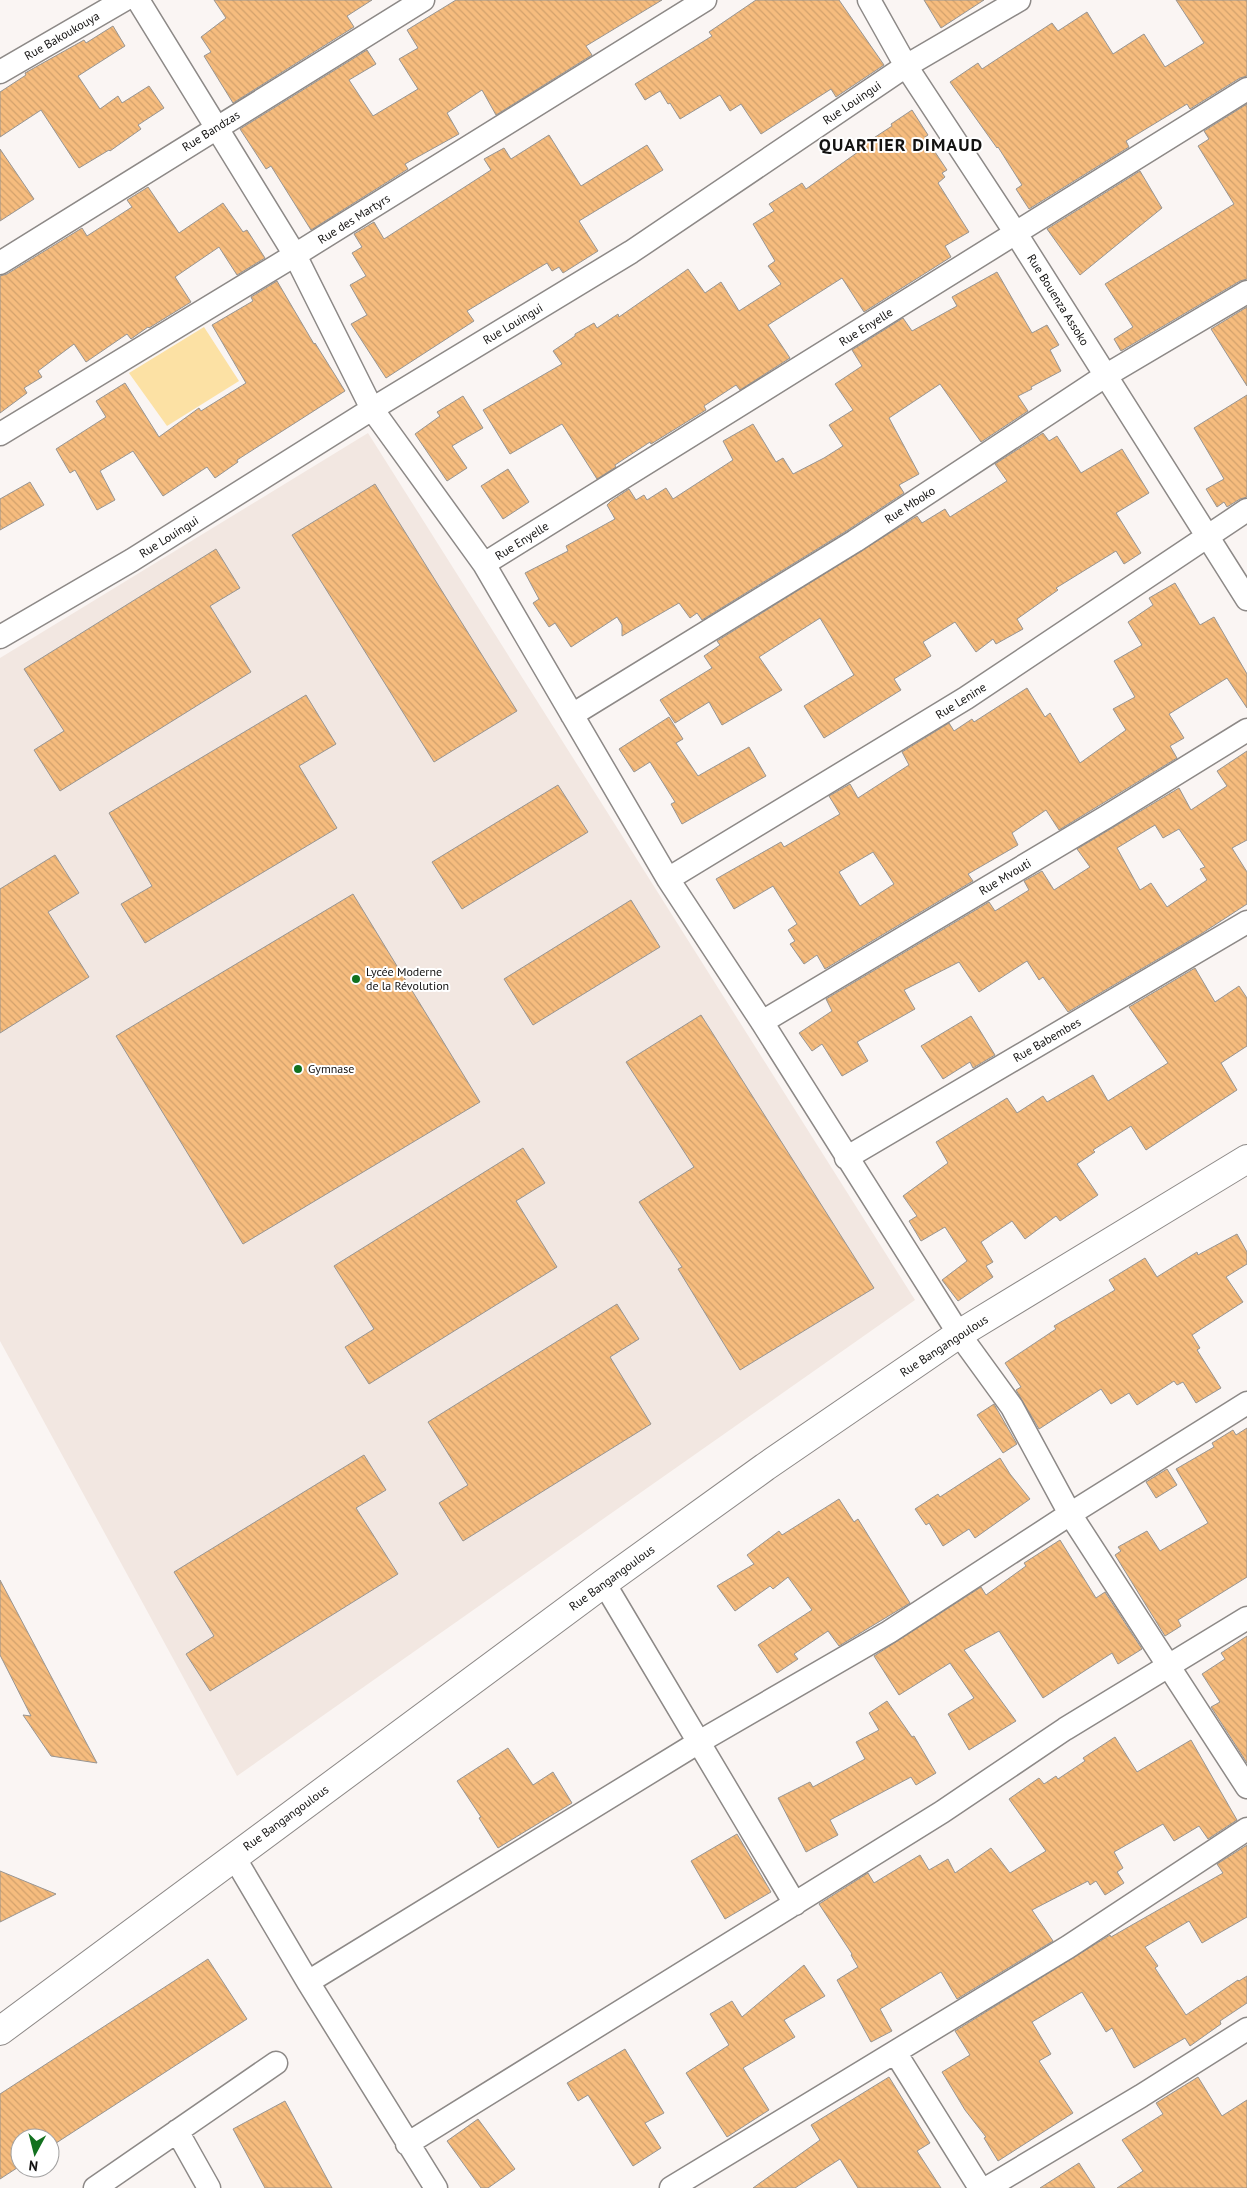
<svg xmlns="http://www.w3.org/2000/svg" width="1247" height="2188" viewBox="0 0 1247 2188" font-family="'PT Sans',sans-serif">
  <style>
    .built { fill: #f2e7e1 }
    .grass { fill: #fce1a4 }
    .building { fill: url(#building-back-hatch); stroke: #989592; fill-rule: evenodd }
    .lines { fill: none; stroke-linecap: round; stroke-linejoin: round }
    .street-casing { stroke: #8d8987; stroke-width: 25 }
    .secondary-casing { stroke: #8d8987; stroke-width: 30 }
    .street { stroke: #fff; stroke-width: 22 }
    .secondary { stroke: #fff; stroke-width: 28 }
    .poi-dot { fill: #12711f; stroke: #fff; stroke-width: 2 }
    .labels { text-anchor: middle; stroke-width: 4; stroke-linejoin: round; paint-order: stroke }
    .street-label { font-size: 12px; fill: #131211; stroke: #fff }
    .poi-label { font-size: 12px; fill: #131211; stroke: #fff; text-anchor: start }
    .district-label { font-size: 18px; font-weight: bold; letter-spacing: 1px; fill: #131211; stroke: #fff }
  </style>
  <defs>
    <pattern id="building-back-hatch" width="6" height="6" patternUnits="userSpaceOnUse" patternTransform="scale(1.25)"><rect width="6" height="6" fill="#f6bc7e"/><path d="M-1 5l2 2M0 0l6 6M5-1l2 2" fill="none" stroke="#d2a16c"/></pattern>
  </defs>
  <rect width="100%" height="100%" fill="#faf5f3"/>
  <path class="built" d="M 368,433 L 915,1300 L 237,1776 L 0,1341 L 0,658 Z"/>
  <path class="grass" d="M 204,327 L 239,381 L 167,426 L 129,373 Z"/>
  <path class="building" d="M 214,0 L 372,0 L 347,16 L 354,27 L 233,103 L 204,56 L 211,52 L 201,37 L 226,18 Z
    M 456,0 L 662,0 L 586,46 L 592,55 L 496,115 L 482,90 L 447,113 L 459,134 L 405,164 L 408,169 L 311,230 L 271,166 L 266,169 L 240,129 L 367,50 L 376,64 L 349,80 L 373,116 L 418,89 L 399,59 L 418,48 L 407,30 Z
    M 756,0 L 839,0 L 884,65 L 836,97 L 831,89 L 761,134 L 741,104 L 730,111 L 720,95 L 680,119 L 670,103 L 668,104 L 660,91 L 645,100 L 635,84 L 712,36 L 709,32 Z
    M 924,0 L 984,0 L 941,28 Z
    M 1176,0 L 1247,0 L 1247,76 L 1240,78 L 1190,109 L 1187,104 L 1126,141 L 1129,147 L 1029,209 L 1016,189 L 1022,185 L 998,147 L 997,148 L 950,82 L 978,63 L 982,69 L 1052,23 L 1058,31 L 1087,12 L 1113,54 L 1144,34 L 1165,67 L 1204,43 Z
    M 113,26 L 125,46 L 78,76 L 100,109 L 118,96 L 122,103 L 149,86 L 164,108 L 138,125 L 141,129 L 110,151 L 109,150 L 79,168 L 41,110 L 0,137 L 0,92 L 26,75 L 25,73 L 84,40 L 86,43 Z
    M 1247,104 L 1247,279 L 1240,281 L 1121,351 L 1114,339 L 1133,327 L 1105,284 L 1234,204 L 1198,146 L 1209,139 L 1204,131 Z
    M 912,110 L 928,135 L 925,137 L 947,170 L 942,173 L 945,177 L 938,183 L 969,232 L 945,246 L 951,257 L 864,312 L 842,278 L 768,325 L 790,358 L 740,390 L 736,385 L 704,406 L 706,410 L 651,444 L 650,442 L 615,465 L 616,467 L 597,479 L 562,424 L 510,454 L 483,410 L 562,364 L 553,351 L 575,336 L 575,334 L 594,323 L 597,328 L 618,314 L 619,317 L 688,269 L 705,293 L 721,282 L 739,311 L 781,284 L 768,266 L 775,261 L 753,224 L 774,211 L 769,204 L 802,183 L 806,189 L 865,147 L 863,145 L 892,126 L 891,124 Z
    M 549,135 L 581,186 L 647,145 L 663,170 L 579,221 L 598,251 L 563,273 L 559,267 L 552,271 L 547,263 L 467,311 L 474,321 L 386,378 L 351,324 L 367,315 L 350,285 L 366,276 L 352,253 L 362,247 L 354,234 L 374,222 L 384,239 L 491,170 L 484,159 L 504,148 L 511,159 Z
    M 0,149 L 34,199 L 0,221 Z
    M 1140,171 L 1162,208 L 1080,275 L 1047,229 Z
    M 148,187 L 179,233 L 223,203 L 243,232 L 247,230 L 265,258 L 237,275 L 219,247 L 175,277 L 191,302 L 149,328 L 148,327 L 131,339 L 127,334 L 86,362 L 74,344 L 38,371 L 42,377 L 24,388 L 27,393 L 0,413 L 0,276 L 7,274 L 82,228 L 87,236 L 132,207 L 127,200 Z
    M 997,272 L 1032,333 L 1047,325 L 1059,345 L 1050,350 L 1061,371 L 1031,387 L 1032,389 L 1018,396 L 1028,411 L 981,442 L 940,384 L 889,418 L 919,474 L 899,485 L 904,493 L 848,530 L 702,620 L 697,613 L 690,618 L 679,603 L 622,636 L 622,625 L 617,617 L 571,647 L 555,623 L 549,627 L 533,603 L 539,599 L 525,573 L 568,551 L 566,546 L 615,519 L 607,505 L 611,501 L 629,489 L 636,500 L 644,495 L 647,500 L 666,488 L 673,499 L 733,460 L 723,441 L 753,424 L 776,462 L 783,458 L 793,474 L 824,458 L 843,446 L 829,425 L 853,410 L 835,384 L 862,366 L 852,350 L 903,318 L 912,331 L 957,306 L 952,297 Z
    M 277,281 L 314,344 L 315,343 L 345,391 L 237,460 L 238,462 L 215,478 L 207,467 L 163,496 L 133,451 L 100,471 L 115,500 L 97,510 L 75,470 L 70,473 L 56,449 L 106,417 L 96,401 L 125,383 L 159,437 L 199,408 L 201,411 L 246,383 L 212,325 L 253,301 L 251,297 Z
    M 1247,307 L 1247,386 L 1211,329 Z
    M 1247,395 L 1247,497 L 1240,499 L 1227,507 L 1224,502 L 1217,507 L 1206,489 L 1224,479 L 1194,428 Z
    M 463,396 L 483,428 L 452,446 L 467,468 L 447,481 L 415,434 L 440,416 L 437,412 Z
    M 1043,433 L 1049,441 L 1057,436 L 1081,473 L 1122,449 L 1149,493 L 1116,513 L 1141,553 L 1124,564 L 1116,551 L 1056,588 L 1058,590 L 1017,619 L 1023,629 L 996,644 L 993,639 L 976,652 L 955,622 L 923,642 L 931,656 L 894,679 L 901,690 L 824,738 L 804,706 L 854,675 L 820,618 L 759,657 L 782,690 L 722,725 L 709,702 L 675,723 L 660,700 L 712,668 L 704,656 L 720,645 L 717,641 L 917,516 L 922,523 L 945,509 L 950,517 L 1007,481 L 995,464 Z
    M 508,469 L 529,502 L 503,519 L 481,486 Z
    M 30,482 L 44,505 L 0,530 L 0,499 Z
    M 375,484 L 517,711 L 434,762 L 292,535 Z
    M 216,549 L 240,588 L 210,606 L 251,672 L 60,791 L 34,750 L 64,731 L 24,669 Z
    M 1175,583 L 1200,625 L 1214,617 L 1247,674 L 1247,708 L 1227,678 L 1169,714 L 1184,738 L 1170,746 L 1177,758 L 1059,830 L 1046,810 L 1012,833 L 1018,845 L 968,874 L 973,881 L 825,969 L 817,955 L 804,964 L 790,944 L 795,941 L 788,930 L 797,924 L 773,886 L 734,909 L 716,879 L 781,842 L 784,847 L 840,814 L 829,796 L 850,784 L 858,798 L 909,765 L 902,752 L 949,723 L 954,731 L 972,719 L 974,722 L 1027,688 L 1045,717 L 1050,713 L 1080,763 L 1126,730 L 1113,709 L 1135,697 L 1114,661 L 1142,645 L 1128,622 L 1153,605 L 1149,598 ZM 873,852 L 894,884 L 860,906 L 839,872 Z
    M 306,695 L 336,744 L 299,766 L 337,828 L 145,943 L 121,904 L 152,886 L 109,813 Z
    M 669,717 L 683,739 L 676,743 L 698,776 L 749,747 L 766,776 L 682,824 L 671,804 L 675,802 L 650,762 L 634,772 L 619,749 Z
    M 1247,751 L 1247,840 L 1232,848 L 1247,872 L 1247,904 L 1201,934 L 1068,1012 L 1043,977 L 1039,980 L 1027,961 L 979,992 L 959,962 L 904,990 L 915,1009 L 857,1042 L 868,1061 L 842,1076 L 822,1044 L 812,1051 L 799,1033 L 832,1011 L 826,999 L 989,902 L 995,911 L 1029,890 L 1024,881 L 1042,871 L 1054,890 L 1090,867 L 1077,849 L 1179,788 L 1191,810 L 1227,786 L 1217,771 ZM 1155,825 L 1163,838 L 1179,829 L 1205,867 L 1200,869 L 1207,880 L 1167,907 L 1151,883 L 1140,890 L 1117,848 Z
    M 558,785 L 588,832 L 462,909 L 432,862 Z
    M 55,855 L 79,893 L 48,912 L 89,977 L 0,1033 L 0,889 Z
    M 353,894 L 480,1102 L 243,1244 L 116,1036 Z
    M 631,900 L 660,947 L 533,1025 L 504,979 Z
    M 1195,968 L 1215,1002 L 1239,986 L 1247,998 L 1247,1046 L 1221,1063 L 1237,1090 L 1146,1150 L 1131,1126 L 1093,1150 L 1095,1152 L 1077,1164 L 1098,1195 L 1060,1221 L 1056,1216 L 1025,1239 L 1012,1221 L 981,1242 L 993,1262 L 986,1266 L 993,1277 L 958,1301 L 942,1280 L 967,1261 L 945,1227 L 921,1241 L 909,1221 L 917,1216 L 903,1196 L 948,1163 L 936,1142 L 1007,1098 L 1017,1113 L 1043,1096 L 1047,1102 L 1093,1075 L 1108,1101 L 1168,1063 L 1129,1007 Z
    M 701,1015 L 874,1288 L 740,1370 L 678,1269 L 682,1267 L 639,1202 L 694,1167 L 626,1062 Z
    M 971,1016 L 995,1055 L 973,1068 L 970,1062 L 943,1079 L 921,1046 Z
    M 523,1148 L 545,1183 L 516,1201 L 557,1267 L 369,1384 L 345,1347 L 374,1329 L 334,1266 Z
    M 1237,1234 L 1247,1252 L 1247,1264 L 1226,1277 L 1243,1302 L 1192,1335 L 1200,1348 L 1197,1350 L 1221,1388 L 1196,1403 L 1183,1382 L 1177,1385 L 1174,1381 L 1137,1405 L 1129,1393 L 1111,1404 L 1101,1389 L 1039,1429 L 1016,1390 L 1021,1387 L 1005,1363 L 1056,1329 L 1054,1326 L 1115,1290 L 1109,1280 L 1145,1258 L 1157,1277 L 1197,1252 L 1198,1255 Z
    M 617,1304 L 639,1339 L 610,1357 L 651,1424 L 463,1541 L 439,1503 L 468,1485 L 428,1422 Z
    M 994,1404 L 1017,1444 L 1003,1453 L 977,1415 Z
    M 1247,1428 L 1247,1577 L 1178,1620 L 1181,1626 L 1165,1636 L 1115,1555 L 1121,1551 L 1118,1547 L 1147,1531 L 1160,1551 L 1208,1523 L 1176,1469 L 1214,1447 L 1212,1443 L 1233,1430 L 1236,1435 Z
    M 364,1455 L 386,1490 L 356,1508 L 398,1574 L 210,1691 L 186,1654 L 214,1636 L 174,1572 Z
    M 1000,1458 L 1010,1474 L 1030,1499 L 975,1538 L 969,1529 L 943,1546 L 929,1523 L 926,1525 L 915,1509 L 938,1494 L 940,1497 Z
    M 1167,1469 L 1177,1485 L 1156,1498 L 1146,1482 Z
    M 839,1499 L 854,1522 L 858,1519 L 910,1603 L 839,1646 L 828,1631 L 794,1654 L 798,1659 L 777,1673 L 758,1645 L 812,1610 L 788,1577 L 773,1589 L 770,1586 L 735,1611 L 717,1586 L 754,1564 L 747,1555 L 779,1531 L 782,1535 Z
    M 1060,1540 L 1096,1598 L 1105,1592 L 1142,1649 L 1118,1664 L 1112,1653 L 1043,1698 L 999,1631 L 964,1650 L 1016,1721 L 969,1750 L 948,1714 L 974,1698 L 950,1663 L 899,1695 L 874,1656 L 981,1587 L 986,1595 L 1026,1566 L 1024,1563 Z
    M 0,1580 L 97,1763 L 51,1756 L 23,1715 L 31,1716 L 0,1655 Z
    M 1247,1636 L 1247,1763 L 1211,1707 L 1220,1702 L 1202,1674 L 1225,1659 L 1221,1653 Z
    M 887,1701 L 912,1737 L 914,1736 L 936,1773 L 916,1785 L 911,1777 L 830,1820 L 838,1835 L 806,1852 L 778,1798 L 810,1782 L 813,1787 L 865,1759 L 856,1742 L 879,1730 L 869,1713 Z
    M 1115,1737 L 1137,1772 L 1191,1740 L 1237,1820 L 1208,1839 L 1199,1826 L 1174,1841 L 1163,1824 L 1114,1852 L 1123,1868 L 1117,1872 L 1124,1883 L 1105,1895 L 1096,1881 L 1090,1885 L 1088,1881 L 1032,1910 L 1053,1941 L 957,1999 L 941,1972 L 880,2009 L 892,2031 L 871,2042 L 837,1980 L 858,1967 L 851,1955 L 852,1954 L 819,1904 L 868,1873 L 874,1883 L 920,1855 L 929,1870 L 948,1859 L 955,1873 L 991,1848 L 1010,1873 L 1046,1851 L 1009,1799 L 1039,1778 L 1044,1784 L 1056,1776 L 1058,1779 L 1085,1761 L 1083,1758 Z
    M 508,1748 L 533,1785 L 553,1772 L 572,1803 L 498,1848 L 479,1818 L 481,1817 L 457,1781 Z
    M 737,1834 L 771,1892 L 725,1919 L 691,1861 Z
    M 1247,1845 L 1247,1917 L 1202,1943 L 1189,1921 L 1145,1947 L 1158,1966 L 1155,1968 L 1186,2015 L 1238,1980 L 1239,1981 L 1247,1976 L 1247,2003 L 1220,2021 L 1221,2024 L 1190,2046 L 1185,2038 L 1134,2068 L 1112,2028 L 1106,2032 L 1082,1992 L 1032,2022 L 1051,2054 L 1039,2061 L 1073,2113 L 998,2161 L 984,2138 L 986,2137 L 965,2110 L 942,2072 L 970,2055 L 955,2031 L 1110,1935 L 1111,1937 L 1223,1873 L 1217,1864 Z
    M 0,1871 L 56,1894 L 0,1922 Z
    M 208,1959 L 247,2019 L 50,2147 L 50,2138 L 20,2138 L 20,2166 L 0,2179 L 0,2094 Z
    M 804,1965 L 825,1996 L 784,2020 L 795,2037 L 743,2068 L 769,2110 L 727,2137 L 686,2073 L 729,2045 L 710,2014 L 732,2001 L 742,2017 Z
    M 625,2049 L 664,2113 L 645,2123 L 661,2148 L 633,2166 L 588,2095 L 578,2101 L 567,2083 Z
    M 889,2077 L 930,2143 L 917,2151 L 941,2188 L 858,2188 L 840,2159 L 795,2188 L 753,2188 L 820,2140 L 811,2125 Z
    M 1198,2077 L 1222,2116 L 1247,2100 L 1247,2188 L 1117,2188 L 1143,2171 L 1122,2140 L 1163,2114 L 1156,2103 Z
    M 285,2101 L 332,2188 L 265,2188 L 233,2129 Z
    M 478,2119 L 515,2169 L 488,2188 L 481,2188 L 447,2141 Z
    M 1079,2163 L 1095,2188 L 1040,2188 Z"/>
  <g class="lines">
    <g class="street-casing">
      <path id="street" d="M 138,0 L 295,255 L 372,409 L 484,564 L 668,879 L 762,1022 L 959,1334 L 1012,1407 L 1070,1514 L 1247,1787
        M 869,0 L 906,66 L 1015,232 L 1247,599
        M 0,72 L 124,0
        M 0,263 L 423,0
        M 0,434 L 295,255 L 705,0
        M 484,564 C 739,407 992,246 1247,89
        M 0,637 L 132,560 L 372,409 L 631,252 L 906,66 L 1019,0
        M 572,715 L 855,541 L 1105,376 L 1247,292
        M 668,879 L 966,698 L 1247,510
        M 762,1022 L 1106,817 L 1247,730
        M 846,1158 L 1247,922
        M 604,1583 L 795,1904
        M 234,1857 L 308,1982 L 436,2188
        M 308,1982 L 699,1742 L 889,1632 L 1070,1514 L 1247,1403
        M 895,2052 L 980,2188
        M 177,2131 L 209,2188
        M 407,2144 L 942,1812 L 1065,1729 L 1247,1618
        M 95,2188 L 276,2063
        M 671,2188 L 1068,1947 L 1247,1829
        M 987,2188 L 1141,2096 L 1247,2029"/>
    </g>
    <g class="secondary-casing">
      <path id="secondary" d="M 0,2031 L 604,1583 L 765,1467 L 959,1334 L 1247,1159"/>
    </g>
    <use href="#street" class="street"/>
    <use href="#secondary" class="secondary"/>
  </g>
  <g class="poi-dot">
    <circle cx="356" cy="979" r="5"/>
    <circle cx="298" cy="1069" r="5"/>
  </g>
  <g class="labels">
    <g class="street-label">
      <text transform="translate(62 36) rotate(-30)" y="4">Rue Bakoukouya</text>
      <text transform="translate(852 103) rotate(-34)" y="4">Rue Louingui</text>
      <text transform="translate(211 131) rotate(-32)" y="4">Rue Bandzas</text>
      <text transform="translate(354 219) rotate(-32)" y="4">Rue des Martyrs</text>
      <text transform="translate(1058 300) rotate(58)" y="4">Rue Bouenza Assoko</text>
      <text transform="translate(513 324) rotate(-31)" y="4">Rue Louingui</text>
      <text transform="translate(866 327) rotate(-32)" y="4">Rue Enyelle</text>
      <text transform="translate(910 505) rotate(-33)" y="4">Rue Mboko</text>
      <text transform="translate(169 537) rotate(-32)" y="4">Rue Louingui</text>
      <text transform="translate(522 541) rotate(-32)" y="4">Rue Enyelle</text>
      <text transform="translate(961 701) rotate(-32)" y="4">Rue Lenine</text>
      <text transform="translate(1005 877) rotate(-31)" y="4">Rue Mvouti</text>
      <text transform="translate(1047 1040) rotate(-30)" y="4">Rue Babembes</text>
      <text transform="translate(944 1346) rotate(-33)" y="4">Rue Bangangoulous</text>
      <text transform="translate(612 1578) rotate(-36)" y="4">Rue Bangangoulous</text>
      <text transform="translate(286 1818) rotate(-36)" y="4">Rue Bangangoulous</text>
    </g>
    <g class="poi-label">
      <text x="366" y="976">Lycée Moderne<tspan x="366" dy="14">de la Révolution</tspan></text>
      <text x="308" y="1073">Gymnase</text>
    </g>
    <g class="district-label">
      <text x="901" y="151">QUARTIER DIMAUD</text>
    </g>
  </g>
  <g transform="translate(35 2153) rotate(187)"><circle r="24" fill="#ffffff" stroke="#a1a0a0"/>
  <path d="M0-4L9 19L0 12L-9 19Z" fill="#12711f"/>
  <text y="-8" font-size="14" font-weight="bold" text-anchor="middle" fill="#131211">N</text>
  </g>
</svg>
